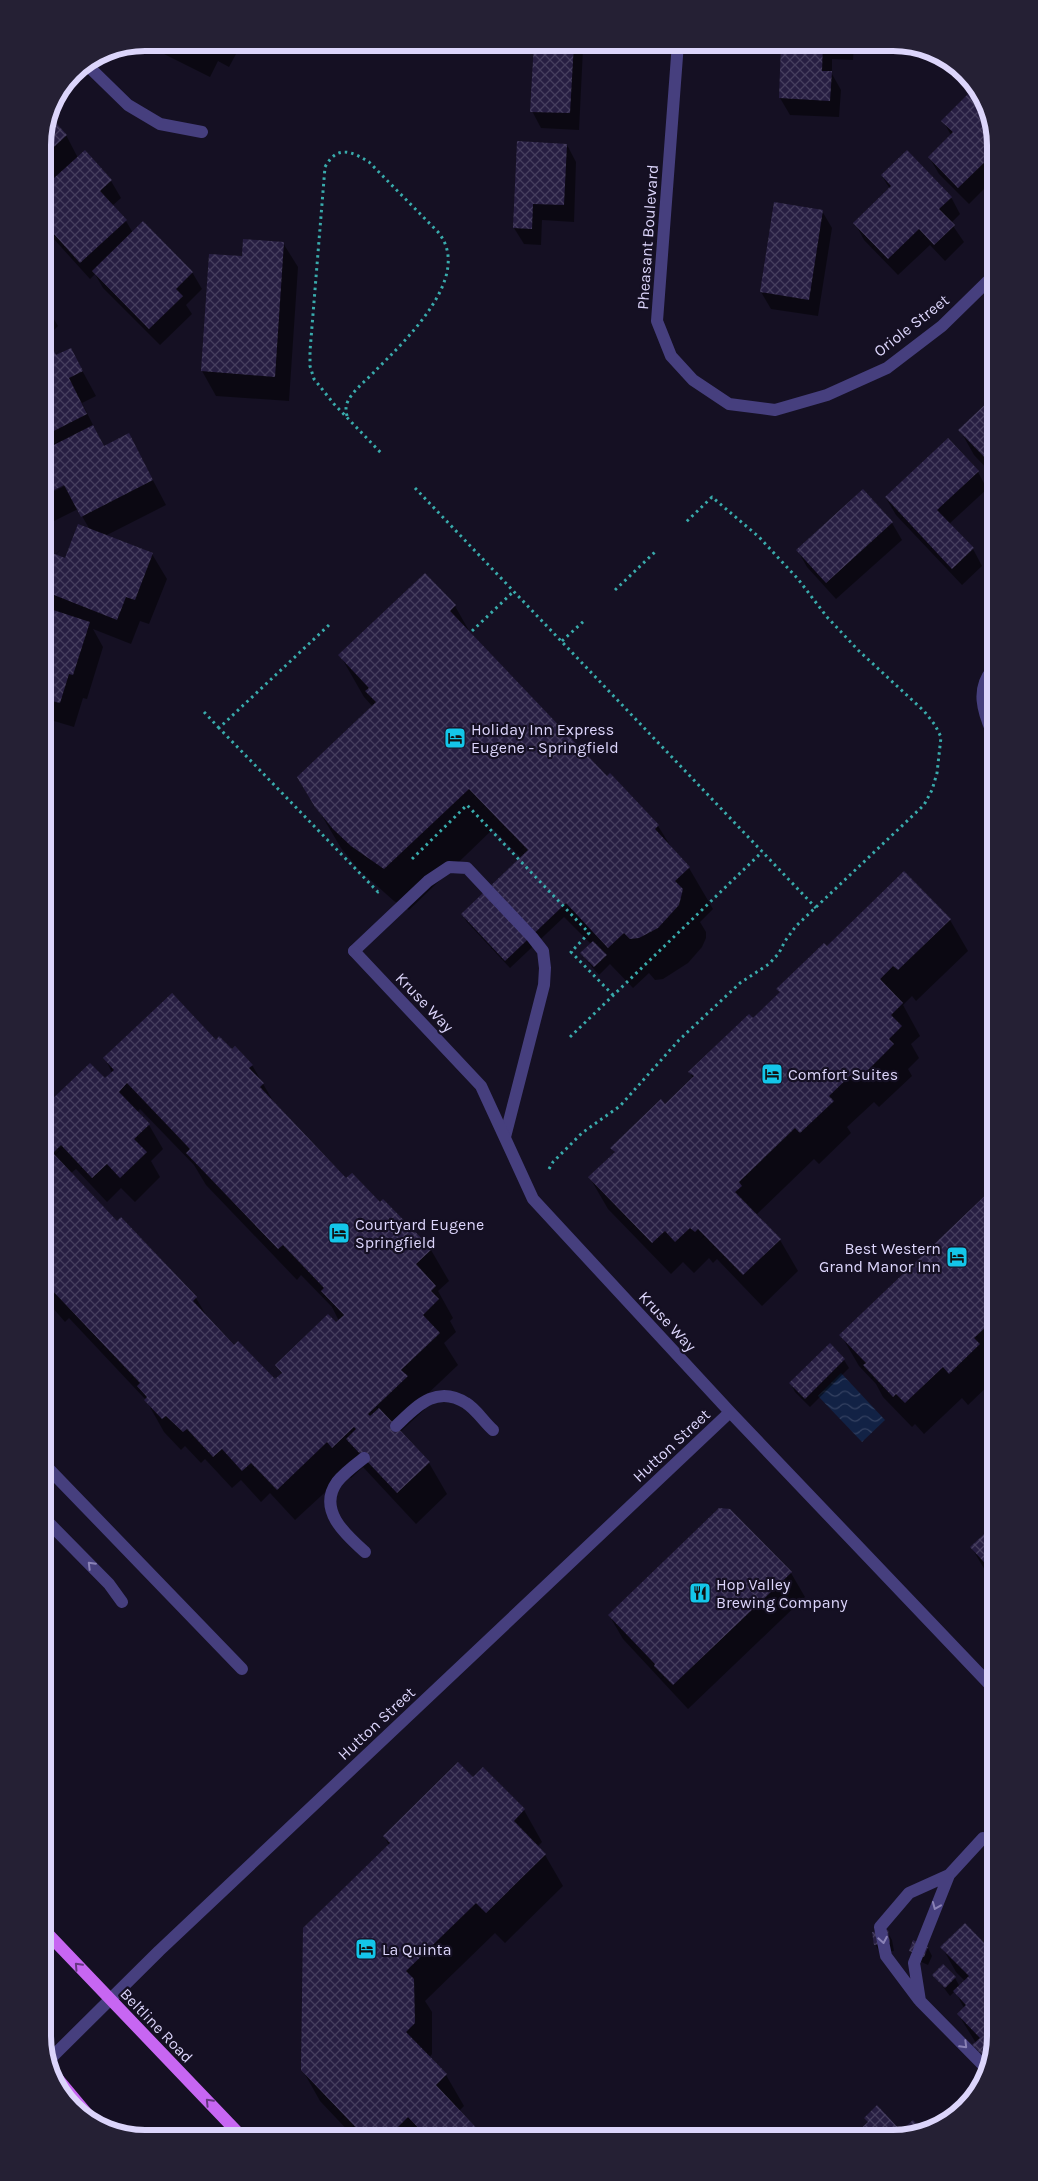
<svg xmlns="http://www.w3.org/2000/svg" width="1038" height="2181" viewBox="0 0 1038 2181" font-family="Karla,sans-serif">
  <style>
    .water { fill: url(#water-waves) }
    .shadow { fill: #0007; fill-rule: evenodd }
    .building { fill: url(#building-cross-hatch); fill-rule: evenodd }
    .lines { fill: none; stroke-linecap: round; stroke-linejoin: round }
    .path { stroke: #39abac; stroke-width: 3; stroke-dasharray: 2.5 4; stroke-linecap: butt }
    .service { stroke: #463f7e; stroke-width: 12 }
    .minor { stroke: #463f7e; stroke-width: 12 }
    .primary { stroke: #c766f2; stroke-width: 12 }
    .oneway { stroke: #8a82b6 }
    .oneway2 { stroke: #653780 }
    .labels { text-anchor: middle; stroke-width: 4.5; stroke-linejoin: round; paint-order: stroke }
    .street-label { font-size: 16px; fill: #dcd5fb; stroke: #151023 }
    .poi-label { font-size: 16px; fill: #dcd5fb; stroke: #151023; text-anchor: start }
    .rim { fill: none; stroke: #dcd5fb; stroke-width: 6 }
  </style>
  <defs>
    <pattern id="water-waves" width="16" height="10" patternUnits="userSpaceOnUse" patternTransform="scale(1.25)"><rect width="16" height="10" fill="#122245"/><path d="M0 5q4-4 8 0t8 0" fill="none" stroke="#344161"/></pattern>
    <pattern id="building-cross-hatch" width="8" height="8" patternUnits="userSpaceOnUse" patternTransform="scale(1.25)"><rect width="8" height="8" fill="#271e42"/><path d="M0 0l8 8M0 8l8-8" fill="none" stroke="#463e5e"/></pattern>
  </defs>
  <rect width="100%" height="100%" fill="#151023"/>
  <path class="water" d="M 841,1373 L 885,1420 L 862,1442 L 818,1396 Z"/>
  <path class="shadow" d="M 142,43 L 145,42 L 242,43 L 229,67 L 218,61 L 210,77 Z
    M 535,43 L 579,43 L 583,49 L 579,130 L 541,128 L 532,111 Z
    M 783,43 L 854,43 L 853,60 L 832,59 L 832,74 L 841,90 L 839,117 L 790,115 L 780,98 Z
    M 974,90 L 990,112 L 990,183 L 969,204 L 939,174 L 929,157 L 951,135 L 943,121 Z
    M 48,116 L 66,135 L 78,158 L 85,152 L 111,181 L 121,198 L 112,206 L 126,221 L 133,233 L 192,272 L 202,289 L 186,305 L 192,314 L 160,345 L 103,288 L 95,274 L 90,279 L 43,227 L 43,138 Z
    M 567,145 L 576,162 L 574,222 L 542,220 L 541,245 L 524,244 L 514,228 Z
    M 882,176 L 951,197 L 960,214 L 951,223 L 964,242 L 945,261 L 930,245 L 898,275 L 864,240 L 855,223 L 890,189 Z
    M 822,211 L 832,228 L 818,316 L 771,309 L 761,292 Z
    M 283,243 L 298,267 L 289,401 L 216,396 L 202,371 L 210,255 L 243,257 Z
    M 43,301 L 58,326 L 46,338 L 57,356 L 71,350 L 96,396 L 82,403 L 104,447 L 129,435 L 166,505 L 105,536 L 152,554 L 167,579 L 149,624 L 140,621 L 131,644 L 93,629 L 103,647 L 87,699 L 83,698 L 74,727 L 44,718 L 44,551 L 65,559 L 90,530 L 78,509 L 50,523 L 44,512 L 44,496 L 71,483 L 70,481 L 44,494 Z
    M 991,401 L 991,473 L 974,455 L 960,430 Z
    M 978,472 L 987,489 L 949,524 L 973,549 L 982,566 L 962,585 L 896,515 L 886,498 Z
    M 863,491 L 892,523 L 902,540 L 836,599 L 807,567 L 798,551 Z
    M 455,606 L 472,636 L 607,778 L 658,826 L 673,850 L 689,868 L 713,909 L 700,922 L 706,932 L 706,938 L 702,947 L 688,963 L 663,979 L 655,980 L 649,973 L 633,988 L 610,964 L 599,975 L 587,961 L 582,953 L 591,944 L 564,917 L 510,968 L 467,922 L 462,914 L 521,858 L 493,829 L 409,910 L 394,901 L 359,870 L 341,848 L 299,777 L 373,707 L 364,697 L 340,655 Z
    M 950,920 L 968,951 L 916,1001 L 912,996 L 903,1005 L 920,1036 L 911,1044 L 919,1058 L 908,1069 L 912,1076 L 879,1107 L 874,1102 L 847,1127 L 851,1133 L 819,1164 L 814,1159 L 757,1214 L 780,1240 L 798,1271 L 762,1306 L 717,1259 L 713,1263 L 709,1258 L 694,1273 L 683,1262 L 671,1274 L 608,1209 L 590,1178 L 615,1153 L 612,1148 L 665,1105 L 693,1078 L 690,1073 L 753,1020 L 781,994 L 778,989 L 827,948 Z
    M 216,1042 L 252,1065 L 276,1106 L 346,1180 L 380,1204 L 431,1250 L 449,1281 L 438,1291 L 453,1318 L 450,1321 L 456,1332 L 444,1343 L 458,1365 L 420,1401 L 425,1409 L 400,1432 L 429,1463 L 447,1494 L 416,1524 L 363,1467 L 351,1478 L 346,1473 L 295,1520 L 270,1493 L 261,1502 L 241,1480 L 232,1488 L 205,1459 L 201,1463 L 185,1446 L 181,1450 L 164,1432 L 146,1400 L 69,1318 L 65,1322 L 52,1307 L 48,1310 L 46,1308 L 45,1148 L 48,1138 L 45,1135 L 45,1108 L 105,1080 L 112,1072 L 105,1059 ZM 140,1109 L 194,1165 L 206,1185 L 297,1280 L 301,1275 L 332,1307 L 339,1321 L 276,1365 L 282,1375 L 275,1381 L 234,1347 L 209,1320 L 196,1298 L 117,1223 L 70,1174 L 76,1169 L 107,1202 L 121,1188 L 135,1202 L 160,1177 L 151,1161 L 163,1149 L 149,1125 L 137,1112 Z
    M 993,1190 L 994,1380 L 968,1405 L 962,1398 L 924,1434 L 915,1424 L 912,1427 L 883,1397 L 876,1384 L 859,1366 L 841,1335 Z
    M 830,1345 L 844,1360 L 849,1368 L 810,1407 L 795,1392 L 791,1384 Z
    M 994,1527 L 994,1581 L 986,1572 L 972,1548 Z
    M 47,1572 L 54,1583 L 54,1593 L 47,1600 Z
    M 791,1573 L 805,1597 L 688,1709 L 623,1639 L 609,1615 Z
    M 483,1768 L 524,1810 L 542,1842 L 537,1847 L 545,1855 L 563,1886 L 505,1943 L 495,1933 L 425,2001 L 432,2012 L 432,2054 L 429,2058 L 446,2075 L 464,2106 L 459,2111 L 481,2136 L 354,2137 L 320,2101 L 302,2069 L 389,1845 L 384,1836 L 473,1779 Z
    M 965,1925 L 995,1956 L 995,2036 L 986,2067 L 974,2045 L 976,2043 L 958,2014 L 964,2008 L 955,1991 L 950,1996 L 934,1975 L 943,1966 L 955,1978 L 960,1987 L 965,1981 L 956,1972 L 942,1947 Z
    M 887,1932 L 892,1940 L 894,1951 L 880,1953 L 875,1944 Z
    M 928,1948 L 932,1956 L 928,1965 L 915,1959 L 910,1951 Z
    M 869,2123 L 901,2133 L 923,2133 L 857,2133 Z"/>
  <path class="building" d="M 174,43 L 201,43 L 196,53 Z
    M 534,43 L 574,43 L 570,113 L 530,112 Z
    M 781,43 L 823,43 L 822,71 L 832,71 L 830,101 L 779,98 Z
    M 973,89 L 990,112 L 990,157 L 958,188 L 928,157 L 953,132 L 941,121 Z
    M 48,114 L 67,135 L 43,157 L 43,138 Z
    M 517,141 L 567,144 L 564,205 L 533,204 L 532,229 L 513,228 Z
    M 85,150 L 112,180 L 100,191 L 127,220 L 80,263 L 43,222 L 43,188 Z
    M 907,150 L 952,197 L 939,209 L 955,225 L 934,245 L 919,229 L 888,259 L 853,223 L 891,186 L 881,175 Z
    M 774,202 L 823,210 L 809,300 L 760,292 Z
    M 143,221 L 193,272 L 176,289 L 183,296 L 149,329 L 92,271 Z
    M 243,239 L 284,242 L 275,377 L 201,371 L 209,254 L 242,256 Z
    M 48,338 L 56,355 L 71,348 L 83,371 L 69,378 L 87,414 L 44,436 L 43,340 Z
    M 991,399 L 991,464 L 958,430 Z
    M 93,425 L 104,446 L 129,433 L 153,480 L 81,517 L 64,485 L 44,495 L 44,450 Z
    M 948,438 L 979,471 L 937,510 L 974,548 L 952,569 L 885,497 Z
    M 863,489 L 893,522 L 826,583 L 796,550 Z
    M 78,524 L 153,553 L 135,600 L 126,597 L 117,620 L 44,591 L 44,550 L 65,558 Z
    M 425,573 L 456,605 L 450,611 L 607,776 L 610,773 L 659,825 L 655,829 L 690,867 L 675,881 L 683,889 L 679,905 L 658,928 L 639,938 L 630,939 L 624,933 L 608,948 L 566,903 L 505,961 L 461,914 L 528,850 L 469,789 L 384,869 L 351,846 L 333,829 L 315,807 L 297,777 L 376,702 L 365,691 L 369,688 L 338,655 Z
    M 44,607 L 90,622 L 73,675 L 69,674 L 60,703 L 44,699 Z
    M 904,871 L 951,919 L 898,970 L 893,966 L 880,979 L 903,1003 L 891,1015 L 902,1026 L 889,1039 L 894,1044 L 861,1077 L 855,1071 L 829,1096 L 834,1101 L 800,1133 L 795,1128 L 739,1182 L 742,1186 L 735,1192 L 781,1239 L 743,1275 L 698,1229 L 695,1232 L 690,1228 L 675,1242 L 665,1231 L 652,1243 L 588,1177 L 615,1152 L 610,1148 L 661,1099 L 665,1104 L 694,1076 L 688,1072 L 749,1014 L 753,1018 L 780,992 L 776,989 L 824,943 L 827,946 Z
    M 593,941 L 607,955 L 594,967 L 580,953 Z
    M 172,993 L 216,1040 L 219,1036 L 232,1049 L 235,1046 L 253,1065 L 249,1068 L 264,1083 L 260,1087 L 346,1178 L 352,1173 L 380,1202 L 383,1199 L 432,1249 L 416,1264 L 436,1286 L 431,1291 L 439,1299 L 423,1315 L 440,1333 L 401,1370 L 408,1376 L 368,1414 L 370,1416 L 379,1408 L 430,1462 L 397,1493 L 346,1439 L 356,1429 L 354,1427 L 332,1448 L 327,1442 L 277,1490 L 251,1463 L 242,1471 L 222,1449 L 213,1457 L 187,1429 L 183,1432 L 166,1416 L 162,1419 L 144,1400 L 147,1397 L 137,1386 L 140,1383 L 50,1288 L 46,1292 L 45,1138 L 50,1134 L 45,1129 L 45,1106 L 90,1063 L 105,1078 L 114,1070 L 103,1058 ZM 127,1083 L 190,1149 L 186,1153 L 278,1249 L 283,1245 L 324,1288 L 321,1291 L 344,1315 L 336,1322 L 328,1314 L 275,1365 L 282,1373 L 275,1379 L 238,1341 L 234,1345 L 193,1301 L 197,1297 L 121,1217 L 117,1221 L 53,1153 L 61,1145 L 92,1178 L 107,1164 L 120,1178 L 147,1152 L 134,1139 L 150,1124 L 119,1092 Z
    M 993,1188 L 993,1334 L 987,1326 L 974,1338 L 980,1344 L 949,1374 L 943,1367 L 905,1403 L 896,1394 L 893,1397 L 863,1365 L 866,1363 L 839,1335 Z
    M 830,1343 L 845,1359 L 805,1399 L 789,1383 Z
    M 719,1508 L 730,1509 L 792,1572 L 673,1685 L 654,1666 L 655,1664 L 608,1615 Z
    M 994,1525 L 994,1573 L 970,1547 Z
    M 47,1570 L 51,1579 L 47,1589 Z
    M 458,1762 L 473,1777 L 483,1767 L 525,1809 L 514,1821 L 546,1854 L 486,1913 L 476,1903 L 406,1971 L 414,1979 L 415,2023 L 406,2032 L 447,2074 L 436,2085 L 482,2134 L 479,2136 L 426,2136 L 408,2117 L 388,2137 L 365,2137 L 301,2070 L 303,1928 L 390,1843 L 383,1836 Z
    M 965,1923 L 995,1954 L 995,2036 L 988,2061 L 972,2045 L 980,2038 L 957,2014 L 966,2005 L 953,1991 L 969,1976 L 940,1947 Z
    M 888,1930 L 890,1943 L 874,1945 L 872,1932 Z
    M 913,1940 L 928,1947 L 924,1957 L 909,1951 Z
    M 943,1964 L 956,1977 L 945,1988 L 932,1975 Z
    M 877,2105 L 901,2131 L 913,2120 L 925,2133 L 856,2133 L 868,2122 L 864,2118 Z"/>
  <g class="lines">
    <path class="path" d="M 347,416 C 346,411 345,407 348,401 C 354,389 367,380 376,370 C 406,340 474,276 438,232 L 369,162 C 351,151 337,145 325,167 L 310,351 L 310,366 L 314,379 L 334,404 L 382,454
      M 415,488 L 816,908
      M 615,590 L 655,552
      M 329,625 L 219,728 L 378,892 L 380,890
      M 472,631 L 514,591
      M 562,641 L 585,620
      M 204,712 L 219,728
      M 412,859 L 467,805 L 589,933 L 571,952 L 613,995
      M 570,1037 L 762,852
      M 549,1169 L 553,1162 L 582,1133 L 620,1106 L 679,1040 L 740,983 L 769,964 L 779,953 L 785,941 L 796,926 L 924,805 L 932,790 L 937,773 L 941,737 L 935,725 L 924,711 L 858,650 L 827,617 L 798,579 L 759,537 L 712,497 L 685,523"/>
    <path class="service" d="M 354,951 L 428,881 L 449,867 L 467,868 L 532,937 L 543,951 L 545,968 L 544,985 L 505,1137
      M 396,1426 C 416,1407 436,1384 466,1403 C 476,1409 484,1422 493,1430
      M 364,1458 C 355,1465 344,1473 337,1482 C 317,1510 346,1535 365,1552
      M 46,1466 L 242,1669
      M 47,1521 L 109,1584 L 122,1602
      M 983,1838 L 949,1875 L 914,1963 L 920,2001 L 986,2068
      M 919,2000 L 886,1956 L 880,1927 L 909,1893 L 949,1875"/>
    <path class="minor" d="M 678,43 L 657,321 L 671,356 L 693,380 L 729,404 L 775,410 L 827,395 L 887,368 L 942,326 L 990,279
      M 86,64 L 128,105 L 160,124 L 202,132
      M 992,670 C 976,689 983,712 992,732
      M 354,951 L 481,1086 L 533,1199 L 730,1412 L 994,1689
      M 48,2061 L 159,1951 L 730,1412"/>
    <path class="primary" d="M 48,1934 L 243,2138
      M 48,2067 L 94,2122"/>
  </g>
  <defs><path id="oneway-chevron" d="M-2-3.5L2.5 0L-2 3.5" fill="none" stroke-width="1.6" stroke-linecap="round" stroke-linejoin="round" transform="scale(1.25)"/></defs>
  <g class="oneway">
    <use href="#oneway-chevron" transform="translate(91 1565) rotate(-135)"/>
    <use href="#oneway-chevron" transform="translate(936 1906) rotate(112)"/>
    <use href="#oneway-chevron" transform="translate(883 1940) rotate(80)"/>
    <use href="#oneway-chevron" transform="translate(964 2045) rotate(45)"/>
  </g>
  <g class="oneway2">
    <use href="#oneway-chevron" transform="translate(78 1966) rotate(-133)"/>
    <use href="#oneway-chevron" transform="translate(209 2102) rotate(-134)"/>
  </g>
  <defs>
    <g id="hotel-square" transform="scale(1.125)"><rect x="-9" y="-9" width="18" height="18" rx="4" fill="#14c6e9" stroke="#151023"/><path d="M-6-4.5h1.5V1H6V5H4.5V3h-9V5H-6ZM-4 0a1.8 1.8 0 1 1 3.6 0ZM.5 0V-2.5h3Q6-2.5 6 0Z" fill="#111"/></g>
    <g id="restaurant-square" transform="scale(1.125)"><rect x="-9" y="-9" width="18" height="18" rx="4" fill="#14c6e9" stroke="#151023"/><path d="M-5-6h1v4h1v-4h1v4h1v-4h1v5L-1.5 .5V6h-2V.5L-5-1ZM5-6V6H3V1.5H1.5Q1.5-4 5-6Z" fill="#111"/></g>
  </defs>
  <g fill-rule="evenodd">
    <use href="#hotel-square" x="455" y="738"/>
    <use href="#hotel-square" x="772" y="1074"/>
    <use href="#hotel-square" x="339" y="1233"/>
    <use href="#hotel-square" x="957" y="1257"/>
    <use href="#restaurant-square" x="700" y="1593"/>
    <use href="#hotel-square" x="366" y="1949"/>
  </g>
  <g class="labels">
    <g class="street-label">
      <text transform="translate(647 237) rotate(-86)" y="6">Pheasant Boulevard</text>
      <text transform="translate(911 325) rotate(-38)" y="6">Oriole Street</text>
      <text transform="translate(425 1002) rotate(46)" y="6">Kruse Way</text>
      <text transform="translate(668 1321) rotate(47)" y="6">Kruse Way</text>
      <text transform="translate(671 1445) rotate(-43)" y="6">Hutton Street</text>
      <text transform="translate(376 1723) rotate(-43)" y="6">Hutton Street</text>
      <text transform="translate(157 2025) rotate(46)" y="6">Beltline Road</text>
    </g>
    <g class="poi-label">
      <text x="471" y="735">Holiday Inn Express<tspan x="471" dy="18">Eugene - Springfield</tspan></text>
      <text x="788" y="1080">Comfort Suites</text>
      <text x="355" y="1230">Courtyard Eugene<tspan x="355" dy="18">Springfield</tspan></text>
      <text x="941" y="1254" text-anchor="end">Best Western<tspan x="941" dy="18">Grand Manor Inn</tspan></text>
      <text x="716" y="1590">Hop Valley<tspan x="716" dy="18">Brewing Company</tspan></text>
      <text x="382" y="1955">La Quinta</text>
    </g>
  </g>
  <path d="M0 0H1038V2181H0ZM145 51H893A94 94 0 0 1 987 145V2036A94 94 0 0 1 893 2130H145A94 94 0 0 1 51 2036V145A94 94 0 0 1 145 51Z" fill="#252034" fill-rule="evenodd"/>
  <path class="rim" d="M145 51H893A94 94 0 0 1 987 145V2036A94 94 0 0 1 893 2130H145A94 94 0 0 1 51 2036V145A94 94 0 0 1 145 51Z"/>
</svg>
